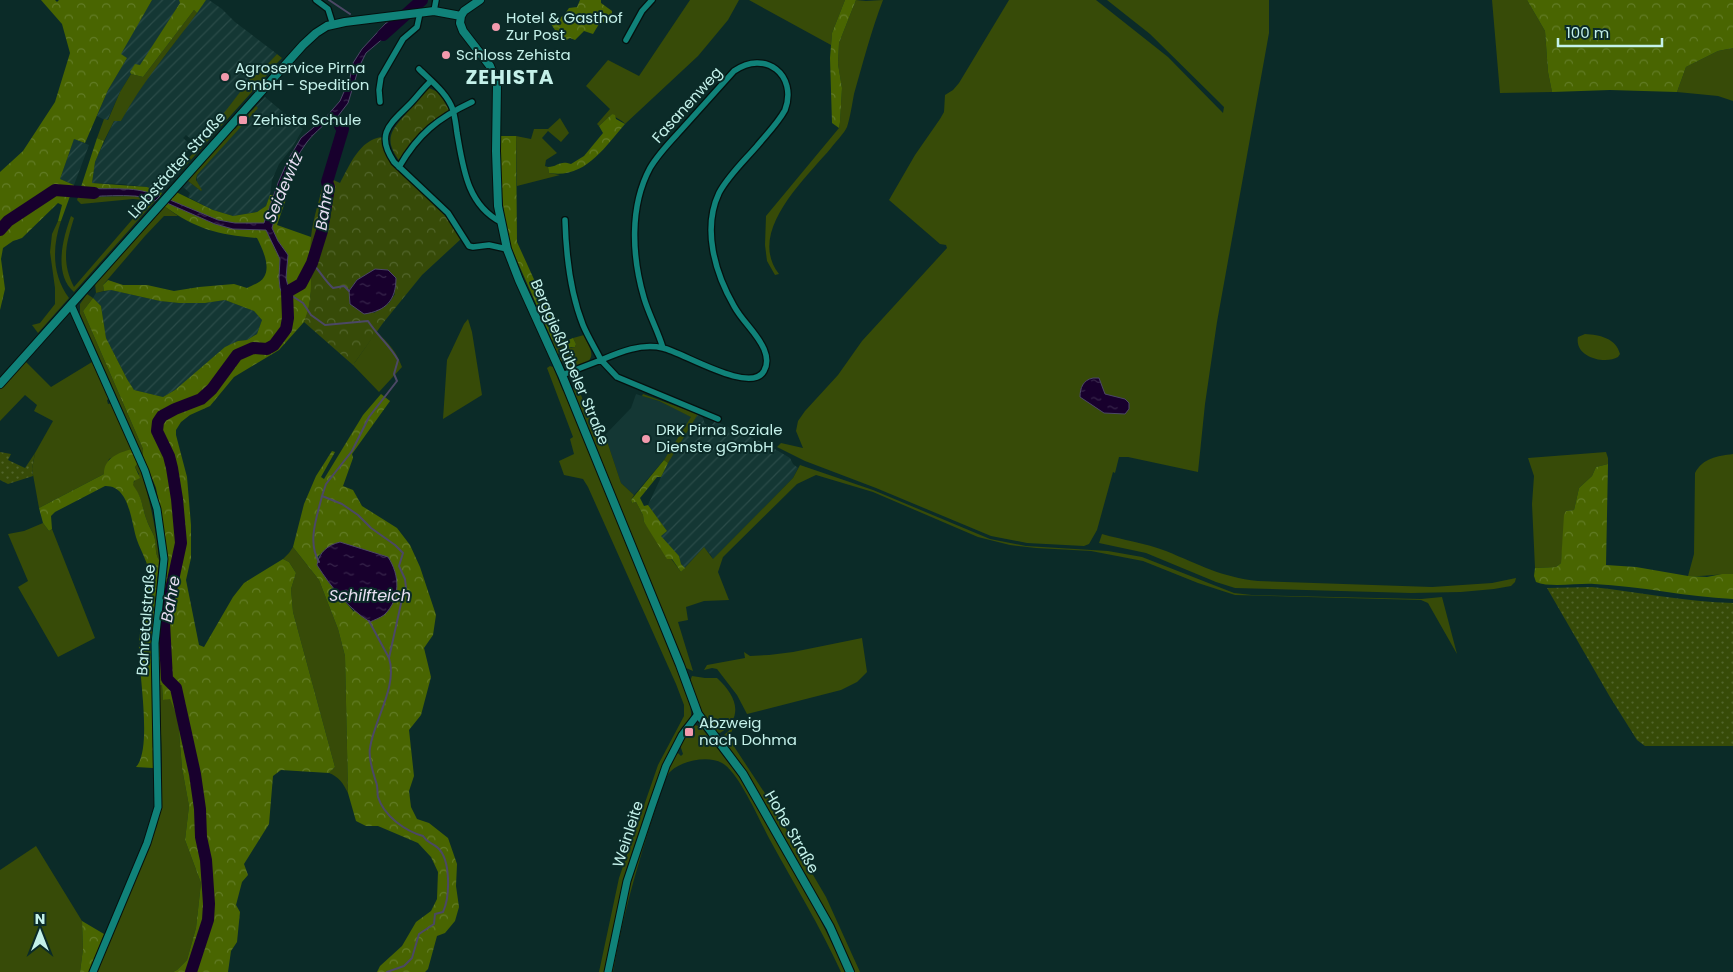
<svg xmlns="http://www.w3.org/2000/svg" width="1733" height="972" viewBox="0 0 1733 972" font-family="Poppins,sans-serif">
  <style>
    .built { fill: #143734 }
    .industrial { fill: url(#industrial-furrows) }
    .grass { fill: #374b08 }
    .forest { fill: url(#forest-crowns); fill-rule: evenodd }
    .park { fill: url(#park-crowns); fill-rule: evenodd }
    .garden { fill: url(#garden-dots) }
    .water { fill: url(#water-ripples); stroke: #4c4866 }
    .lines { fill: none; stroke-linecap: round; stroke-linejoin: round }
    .stream { stroke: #4c4866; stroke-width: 2 }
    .river { stroke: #18002d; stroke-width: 12 }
    .minor-casing { stroke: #05110f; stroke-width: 8 }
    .tertiary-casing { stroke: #05110f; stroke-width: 9 }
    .secondary-casing { stroke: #05110f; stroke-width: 10 }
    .minor { stroke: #108279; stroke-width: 5.5 }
    .tertiary { stroke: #108279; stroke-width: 7 }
    .secondary { stroke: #108279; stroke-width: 8 }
    .poi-dot { fill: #f29aad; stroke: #0b2b28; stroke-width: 2 }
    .labels { text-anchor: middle; stroke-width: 4; stroke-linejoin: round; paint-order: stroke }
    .poi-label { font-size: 15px; fill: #c4f1ea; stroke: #0b2b28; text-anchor: start }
    .street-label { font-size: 15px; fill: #c4f1ea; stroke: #0b2b28 }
    .water-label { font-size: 16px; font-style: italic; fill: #e8dff3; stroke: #0b2b28 }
    .district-label { font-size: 20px; font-weight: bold; letter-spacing: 1px; fill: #c4f1ea; stroke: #0b2b28 }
  </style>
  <defs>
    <pattern id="industrial-furrows" width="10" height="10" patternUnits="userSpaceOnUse" patternTransform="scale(1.25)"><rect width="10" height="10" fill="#143734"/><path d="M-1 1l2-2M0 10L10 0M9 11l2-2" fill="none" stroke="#2a4b48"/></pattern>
    <pattern id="forest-crowns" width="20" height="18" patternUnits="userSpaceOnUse" patternTransform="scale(1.25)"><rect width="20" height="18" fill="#496501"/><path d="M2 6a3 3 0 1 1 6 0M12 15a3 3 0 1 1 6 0" fill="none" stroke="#627c26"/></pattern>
    <pattern id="park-crowns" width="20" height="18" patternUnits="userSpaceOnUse" patternTransform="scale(1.25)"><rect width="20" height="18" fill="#374b08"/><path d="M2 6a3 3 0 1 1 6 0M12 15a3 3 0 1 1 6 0" fill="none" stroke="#52652c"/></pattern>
    <pattern id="garden-dots" width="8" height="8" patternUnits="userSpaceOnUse" patternTransform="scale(1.25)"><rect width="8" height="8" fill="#374b08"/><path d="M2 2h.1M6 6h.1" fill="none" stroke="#52652c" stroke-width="1.8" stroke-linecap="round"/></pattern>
    <pattern id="water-ripples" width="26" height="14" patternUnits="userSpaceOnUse" patternTransform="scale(1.25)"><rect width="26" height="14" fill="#18002d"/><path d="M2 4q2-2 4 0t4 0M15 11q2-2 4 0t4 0" fill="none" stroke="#38264c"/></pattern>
  </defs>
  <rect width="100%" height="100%" fill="#0b2b28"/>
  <path class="built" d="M 636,394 L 659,401 L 692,417 L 668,455 L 634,495 L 621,483 L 605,435 L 631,408 Z"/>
  <path class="industrial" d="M 152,0 L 179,0 L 180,3 L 140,66 L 130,72 L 131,74 L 120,92 L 107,121 L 97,116 L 108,90 L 127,58 L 120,54 Z
    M 206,0 L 209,0 L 222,9 L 235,22 L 277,54 L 202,142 L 203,143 L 200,147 L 186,135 L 183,138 L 192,146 L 177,163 L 181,166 L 178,169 L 181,171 L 162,193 L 147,187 L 121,184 L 92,183 L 95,162 L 114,121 L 121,121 L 131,102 L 157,64 L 164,57 Z
    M 265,97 L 303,129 L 291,149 L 279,164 L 272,180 L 270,195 L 266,206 L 257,212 L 233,216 L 213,210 L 188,197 L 190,193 L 183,187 L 188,181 L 201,191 L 202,190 L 197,184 L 197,175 L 257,108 L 256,106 Z
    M 74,139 L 89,145 L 74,185 L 60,179 Z
    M 111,290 L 160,301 L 179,303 L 205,303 L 225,300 L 254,311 L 262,320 L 257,334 L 247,340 L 238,341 L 175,390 L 163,397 L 134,390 L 127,379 L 106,338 L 101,306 L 93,298 L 96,293 Z
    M 698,414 L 703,418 L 705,424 L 711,426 L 715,421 L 768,445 L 790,458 L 793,464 L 798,468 L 793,478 L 713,560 L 711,555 L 704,548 L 685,568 L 681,564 L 679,556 L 660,536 L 667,531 L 648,505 L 671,456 Z"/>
  <path class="grass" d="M 690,0 L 739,0 L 728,20 L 698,56 L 625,124 C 621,119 616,119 612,114 L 599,126 L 597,124 L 610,109 L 586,86 L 608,60 L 639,76 Z
    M 749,0 L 845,0 L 832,33 L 831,45 Z
    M 856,0 L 866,1 L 883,0 C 871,31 863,63 854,94 C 852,105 850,118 847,127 C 843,135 836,141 831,148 C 806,178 746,232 779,274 L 775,275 L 767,261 L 765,245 L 766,216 L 839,128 L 840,122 L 842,88 L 838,64 L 839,43 Z
    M 1009,0 L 1096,0 L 1168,57 L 1223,113 L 1224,107 L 1219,102 L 1150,34 L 1107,0 L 1269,0 L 1269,33 L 1217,322 L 1205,404 L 1198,472 L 1128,457 L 1119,457 L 1115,473 L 1113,472 L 1097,530 L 1089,544 L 1084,546 L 1027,543 L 991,536 L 876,488 L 805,461 L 777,447 L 781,443 L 803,448 L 796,431 L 798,421 L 805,411 L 838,375 L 862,341 L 947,248 L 946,245 L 940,244 L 889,200 L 915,155 L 940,119 L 944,112 L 945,95 L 953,90 L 959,83 Z
    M 1492,0 L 1527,0 L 1545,31 L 1548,72 L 1552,92 L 1500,93 Z
    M 194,10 L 197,13 C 171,49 142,82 121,121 L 114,121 L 104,141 L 97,138 L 104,119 L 108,120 L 120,92 L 131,74 L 143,77 Z
    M 1733,48 L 1733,101 L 1718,96 L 1677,92 L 1686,67 L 1718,51 Z
    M 277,54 L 282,58 L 271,69 L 269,69 L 265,73 L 267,75 L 181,171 L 178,169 L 203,143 L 202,142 L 256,71 L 263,69 Z
    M 256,106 L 258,108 L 197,175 L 196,180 L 202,190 L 201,191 L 188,181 L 188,178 L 233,128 L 235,129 Z
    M 560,118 L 569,133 L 561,142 L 548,131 L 542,138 L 557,153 L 546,160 L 545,166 L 548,167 L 549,173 L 560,175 L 517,186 L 516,136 L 531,139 L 534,129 L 548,129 Z
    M 135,196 L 145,197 L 155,201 L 74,292 C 53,274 63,238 71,216 L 74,218 C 66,244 61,261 74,287 L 143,207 L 144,200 L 133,199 L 81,204 L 77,200 L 78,197 Z
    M 164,206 L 178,216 L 164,216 L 145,236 L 103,285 L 104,291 L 96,293 L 95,284 Z
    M 58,221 L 61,221 C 52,247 52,275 69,298 L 38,333 L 32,325 L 40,323 L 55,304 L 55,288 L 50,252 L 52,234 Z
    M 87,294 L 93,298 L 83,311 L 143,449 L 143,456 L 80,314 L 80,304 Z
    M 468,319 L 472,332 L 482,395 L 443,419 L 447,360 L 464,324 Z
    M 376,332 C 389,343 396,351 402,367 L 379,392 L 353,365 Z
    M 1585,334 C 1600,335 1616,338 1620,354 L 1618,357 C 1605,365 1574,357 1578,337 Z
    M 584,335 C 586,341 593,350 591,357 C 586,370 566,370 559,358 L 564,354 L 563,352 L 557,354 L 552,340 L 555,339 L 571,348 L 575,347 L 576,344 L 573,338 Z
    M 25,361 L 51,387 L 92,362 L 96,366 L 110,398 L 107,400 L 108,404 L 112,403 L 132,449 L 109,459 L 104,474 L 39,508 L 32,469 L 35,453 L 53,421 L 34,411 L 37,405 L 25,395 L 0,421 L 0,389 Z
    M 550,366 L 553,367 L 563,391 L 565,391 L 676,665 C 680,676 695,708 690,719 C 687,724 682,725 680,731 L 625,880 L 605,972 L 599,972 L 619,878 L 658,765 L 684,716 L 684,705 L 676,684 L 588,487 L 583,479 L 564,475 L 559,461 L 574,454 L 570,439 L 573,437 L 547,368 Z
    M 575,388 L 578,388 L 600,440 L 605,435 L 621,483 L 634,495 L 631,500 L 632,503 L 636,502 L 643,515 L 644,522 L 681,572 L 704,547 L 713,559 L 793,478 L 800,465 L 873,490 L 990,539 L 1026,546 L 1108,551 L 1142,557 L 1234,593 L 1252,595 L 1421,599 L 1442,597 L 1457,654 L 1428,603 L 1421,600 L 1235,595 L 1198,583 L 1143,561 L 1091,551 L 1036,548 L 1010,545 L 978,537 L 873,492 L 816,475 L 797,484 L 723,557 L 718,572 L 729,600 L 704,601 L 686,607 L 688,620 L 678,622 L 693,671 L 686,668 L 572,389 Z
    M 643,394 L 698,414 L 668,463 L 664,460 L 691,417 L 659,401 L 642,396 Z
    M 1606,452 L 1608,458 L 1608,464 L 1596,467 L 1592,476 L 1579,488 L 1574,510 L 1566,511 L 1561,563 L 1556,567 L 1535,568 L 1532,504 L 1534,476 L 1528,458 Z
    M 1733,454 L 1733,574 C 1718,574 1703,577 1688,576 L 1694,554 L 1695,473 C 1703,458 1717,456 1733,454 Z
    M 138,463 C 149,495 156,526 159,560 C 154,552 157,544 154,536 C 152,530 148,525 146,518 C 141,503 143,499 132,485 L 139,474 L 135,467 Z
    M 43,523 L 49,531 L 52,529 L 95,638 L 58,657 L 18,587 L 28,581 L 8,534 L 24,531 Z
    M 1102,534 C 1123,540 1145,543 1166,551 C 1200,565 1221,577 1258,581 L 1432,587 L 1492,583 L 1516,578 L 1515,582 L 1511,586 L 1494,589 L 1461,592 L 1411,593 L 1235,588 L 1216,582 L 1146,553 L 1099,543 Z
    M 293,547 L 319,580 L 338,629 L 345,656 L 348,793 C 343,783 339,777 329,773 L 335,767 L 293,612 L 291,589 L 296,573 L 289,562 L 283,559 L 289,553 Z
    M 862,638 L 867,672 L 857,682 L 841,690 L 747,714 L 737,695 L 717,669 L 712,668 L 704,670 L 707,665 L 745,658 L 744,652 L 750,656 L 769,655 L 793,652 Z
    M 692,676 L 705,678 L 717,678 C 736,695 745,717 720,733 L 715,732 L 702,712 L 690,681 Z
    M 159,685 L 162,685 L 163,700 L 170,698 L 178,719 L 182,768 L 189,806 L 185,840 L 201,883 L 196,928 L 187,960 L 177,970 L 173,972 L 96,972 L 157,826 C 166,780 160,731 159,685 Z
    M 695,725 L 701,727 L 740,778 L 761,813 L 812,903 L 846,972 L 841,972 C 820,926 794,884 770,840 C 760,822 739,772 722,763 C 708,755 681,761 671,771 C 668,773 667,777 665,780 C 644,843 624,906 613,972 L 611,972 L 630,882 L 664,780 L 673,758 L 678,753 L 681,756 L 683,754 L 680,745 Z
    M 734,726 L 731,733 L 733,745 L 774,807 L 779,817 L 826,897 L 860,972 L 855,972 C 836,927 812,886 787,844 C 767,809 746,774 722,741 L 723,736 Z
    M 36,846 L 82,921 L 83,949 L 80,972 L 0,972 L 0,870 Z"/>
  <path class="forest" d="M 41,0 L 55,0 L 57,2 L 59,0 L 152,0 L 121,54 L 127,58 L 108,90 L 85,143 L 74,139 L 60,179 L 74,185 L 61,221 L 58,221 L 62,205 L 58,203 L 22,238 L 13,241 L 3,248 L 1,259 L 5,289 L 0,310 L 0,172 L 23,151 L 55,102 L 70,53 L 62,24 Z
    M 179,0 L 206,0 L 197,13 L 194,10 L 143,77 L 131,74 L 130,72 L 135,64 L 140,65 L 180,3 Z
    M 580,0 L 601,0 L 601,3 L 612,11 L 612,19 L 599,24 L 593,34 L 584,31 L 575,40 L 570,38 L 563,42 L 551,24 L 564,15 L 569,8 L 577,7 Z
    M 845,0 L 856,0 L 839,43 L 838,64 L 842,88 L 840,122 L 839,128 L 832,123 L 830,58 L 832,33 Z
    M 1527,0 L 1733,0 L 1733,48 L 1718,51 L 1686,67 L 1677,92 L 1610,90 L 1552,92 L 1548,72 L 1545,31 Z
    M 612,114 L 615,115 L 616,119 L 625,124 C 604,148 585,179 549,173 L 548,167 C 558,167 559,160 571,164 L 584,156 L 603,133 L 599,126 Z
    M 500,136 L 516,136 L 517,242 L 558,332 L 566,341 L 573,338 L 576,344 L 575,347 C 567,348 559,346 555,339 L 552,340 L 511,247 L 505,221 L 501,189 Z
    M 97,138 L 104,141 L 95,162 L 92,183 L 147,187 L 162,193 L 160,196 C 148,192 137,190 124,189 C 110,188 95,190 81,187 Z
    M 176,192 L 213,210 L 233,216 L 257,212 L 266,206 L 270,195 L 275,195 L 264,223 L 235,223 L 218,220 L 170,200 Z
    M 282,196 L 286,199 L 277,225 L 311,237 L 312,282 L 309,310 L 304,322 L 279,350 L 234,377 L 210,406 L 190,415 L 181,422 L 176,430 L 176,435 L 187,477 L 191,525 L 191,558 L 186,580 L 199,645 L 204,647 L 233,597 L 244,583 L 283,559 L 289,562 L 296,573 L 291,589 L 293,612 L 335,767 L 329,773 L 281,770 L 273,776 L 269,824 L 244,864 L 248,875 L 242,882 L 236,905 L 240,912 L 237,942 L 231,951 L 228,972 L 173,972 L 177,970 L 187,960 L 196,928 L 201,883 L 185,840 L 189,806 L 182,768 L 178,719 L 170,699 L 163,700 L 162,685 L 159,685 L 159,644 L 168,559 L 160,509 L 156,488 L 143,456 L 143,449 L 83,311 L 93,298 L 101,306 L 106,338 L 127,379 L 134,390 L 163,397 L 175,390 L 225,347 L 238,341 L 247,340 L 257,334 L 262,320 L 254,311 L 225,300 L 205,303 L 179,303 L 160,301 L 111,290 L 104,291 L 103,285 L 108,280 L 123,285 L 147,285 L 174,291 L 199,287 L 234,284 L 247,288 C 252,285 261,283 264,277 C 271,266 262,248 257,238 C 218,235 196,229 164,206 L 167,203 L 215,224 L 233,229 L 266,230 L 280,259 L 279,278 L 280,288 L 283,296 L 283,317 L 293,316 L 291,299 L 286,278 L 288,255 L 278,241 L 272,228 Z
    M 381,394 L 390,401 L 352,454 L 353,458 L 343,486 L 353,490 L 362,506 L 397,528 L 410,545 L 420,567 L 436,615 L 433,635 L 424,648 L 431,677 L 421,715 L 409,730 L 414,776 L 409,791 L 411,807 L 417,819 L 429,823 L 448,838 L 457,864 L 456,886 L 459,907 L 455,921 L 445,933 L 437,936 L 428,969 L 425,972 L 377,972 L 380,966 L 402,946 L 416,922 L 431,911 L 437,899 L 438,872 L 431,857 L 418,843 L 378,826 L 366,826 L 356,821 L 348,793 L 345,656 L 338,629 L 319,580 L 293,547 L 304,504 L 316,476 L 332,451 L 335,452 L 321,477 L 324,479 L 363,415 ZM 360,548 L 372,553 L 354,612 L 329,583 L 317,565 L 318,556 L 324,551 Z
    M 132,449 L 138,463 L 135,467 L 140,478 L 134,481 L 133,485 C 143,499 141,503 146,518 C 148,525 152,531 154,536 C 157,544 154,552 159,560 L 152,643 L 153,768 L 136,767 C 153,749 138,670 139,644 C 140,621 150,599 149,576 C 149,563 141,552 137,540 C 131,523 130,485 105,486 L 55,512 L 51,516 L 52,529 L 49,531 L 43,523 L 39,508 L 104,474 C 104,458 118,453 132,449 Z
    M 664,460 L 668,463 L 661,477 L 657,477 L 640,498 L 644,506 L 648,505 L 667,531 L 661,536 L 679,556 L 681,564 L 685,568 L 681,572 L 672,559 L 667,559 L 644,522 L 643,515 L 636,502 L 632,503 L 631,500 Z
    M 1608,464 L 1606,565 L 1636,567 L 1688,576 L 1707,577 L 1722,574 L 1733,574 L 1733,599 C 1686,597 1641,586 1594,584 C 1578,583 1550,588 1536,582 L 1534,576 L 1535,568 L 1556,567 L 1561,563 L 1564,515 L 1566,511 L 1574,510 L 1579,488 L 1592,476 L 1596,467 Z
    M 82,921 L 104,934 L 89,972 L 80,972 L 83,949 Z"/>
  <path class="park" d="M 429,88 L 440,93 L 452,111 L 435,122 L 401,163 C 385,142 388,133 405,115 C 413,106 421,97 429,88 Z
    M 382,137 L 383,148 L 392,164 L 447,214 L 462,238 L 422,275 L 383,323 L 353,365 L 304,322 C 316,292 308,267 311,237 C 313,218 321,195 325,176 L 340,183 C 350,165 359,140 382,137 ZM 375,269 L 395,294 L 389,303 L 374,313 L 349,291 L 357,280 Z"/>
  <path class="garden" d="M 0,452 L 11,454 L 8,460 L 25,468 L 35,453 L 32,469 L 33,476 L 8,484 L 0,480 Z
    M 1592,587 C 1639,592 1686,602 1733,603 L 1733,746 L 1645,746 L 1637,740 L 1610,697 L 1547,588 Z"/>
  <path class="water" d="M 386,23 L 400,24 L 366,53 L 359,67 L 348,103 L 338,116 C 346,126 345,130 341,142 L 337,141 L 340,129 L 336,124 L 329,120 C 322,127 313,134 307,142 C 288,167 281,198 272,228 L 278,241 L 288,255 L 286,278 L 291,299 L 293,316 L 283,317 L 283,296 L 280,288 L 279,278 L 280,259 L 266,230 L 233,229 L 215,224 L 167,203 L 170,200 L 218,220 L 235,223 L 264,223 L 278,183 L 288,160 L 301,138 L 326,117 L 340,101 L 350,78 L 353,63 L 362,49 Z
    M 81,187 C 95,190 110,188 124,189 C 137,189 148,192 160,196 L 155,201 C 140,192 97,197 78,197 Z
    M 375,269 L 388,270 L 396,278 C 396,300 386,311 364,314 L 350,304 L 349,291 L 357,280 Z
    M 1093,378 L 1099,378 L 1105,394 L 1125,399 L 1129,403 L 1129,409 L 1125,414 L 1104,413 L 1080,397 C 1080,388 1083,380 1093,378 Z
    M 340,542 L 388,557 C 400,575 401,599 384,615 C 380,618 374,620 370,622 C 348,608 331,587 317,565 C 319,552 328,545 340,542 Z"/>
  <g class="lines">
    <path class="stream" d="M 329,0 L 350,14
      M 312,263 C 320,271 325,281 333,288 L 344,286 L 349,291
      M 289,294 L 303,303 L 311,315 L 325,325 L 368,321 C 377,335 390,346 398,360 L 394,374 L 397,381 L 369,417 L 352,451 L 326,484 L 322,496 L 342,504 L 358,515 L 371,528 L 395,545 L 403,553 L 399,566 L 405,579 L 406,588 L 402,599 L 389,658 C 398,686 374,720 370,748 C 368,758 373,772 376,782 C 378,786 377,792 378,797 C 384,816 405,831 423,836 C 428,844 432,842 438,848 C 451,860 450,897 443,912 L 435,914 L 434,924 L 419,934 L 412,958 L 404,966 L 387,972
      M 319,562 C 307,541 317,517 322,496
      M 369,621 L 389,658"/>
    <path class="river" d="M 383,35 L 422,0
      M 0,230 L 8,221 L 55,190 L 94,193
      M 191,972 L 208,920 L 209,904 L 206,860 L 201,837 L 200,809 L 195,774 L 176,688 L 167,679 L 164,622 L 181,543 L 177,499 L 172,468 L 169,456 L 157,431 L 158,422 L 162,416 L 175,409 L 201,399 L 212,389 L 237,355 L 253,348 L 267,349 L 274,345 L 286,329 L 288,318 L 287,292 L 301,284 L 312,263 L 322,231 L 329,187 L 327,182 L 343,129 L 340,126"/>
    <g class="minor-casing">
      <path id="minor" d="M 316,0 L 328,9 L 333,25
        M 434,11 L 436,0
        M 626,40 L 642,11 L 652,0
        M 419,69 C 431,81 447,93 453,110 C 455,117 456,125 457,133 C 463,167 467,205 501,222
        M 431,81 C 423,88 417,97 409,105 C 390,124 375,134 394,162 L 448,213 L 469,246 L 473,247 L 489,245 L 507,249
        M 380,102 L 379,90 L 381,77 L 403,39 L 417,27 L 420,13
        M 399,167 C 418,134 438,118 472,102
        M 565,220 C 566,255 570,292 583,325 C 588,337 595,348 601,360 C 620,352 641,343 663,348 C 682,352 751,395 764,371 C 768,364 767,356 764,349 C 757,333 742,321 734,306 C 715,273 702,229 719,193 C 728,176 744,161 757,146 C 766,135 778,123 785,110 C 798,75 765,49 734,71 C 717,90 699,110 681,130 C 670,142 658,154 650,168 C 629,207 632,257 644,298 C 649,315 658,331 663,348
        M 562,375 L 601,360 L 617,377 L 718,419"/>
    </g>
    <g class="tertiary-casing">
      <path id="tertiary" d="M 71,305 L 145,471 L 157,509 L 164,559 L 155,643 L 158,807 L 147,843 L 93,972
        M 608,972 L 627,881 L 652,806 L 666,766 L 682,735 L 698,714"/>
    </g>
    <g class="secondary-casing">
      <path id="secondary" d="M 461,16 L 460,23 L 463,31 L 490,66 L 497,84 L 496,151 L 498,206 L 507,249 L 519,280 L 562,375 L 680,665 L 698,714 L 743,774 L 830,927 L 850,972
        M 461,16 L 464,11 L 480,0
        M 0,384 L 303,45 L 316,33 L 327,26 L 345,22 L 434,11 L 461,16"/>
    </g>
    <use href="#minor" class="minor"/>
    <use href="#tertiary" class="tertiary"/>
    <use href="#secondary" class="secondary"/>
  </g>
  <g class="poi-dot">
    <circle cx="496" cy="27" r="5"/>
    <circle cx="446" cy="55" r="5"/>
    <circle cx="225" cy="77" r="5"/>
    <rect x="238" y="115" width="10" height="10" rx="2.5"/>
    <circle cx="646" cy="439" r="5"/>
    <rect x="684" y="727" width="10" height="10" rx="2.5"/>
  </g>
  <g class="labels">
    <g class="poi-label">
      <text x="506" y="23">Hotel &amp; Gasthof<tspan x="506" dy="17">Zur Post</tspan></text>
      <text x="456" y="60">Schloss Zehista</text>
      <text x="235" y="73">Agroservice Pirna<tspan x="235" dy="17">GmbH - Spedition</tspan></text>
      <text x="253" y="125">Zehista Schule</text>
      <text x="656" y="435">DRK Pirna Soziale<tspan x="656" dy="17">Dienste gGmbH</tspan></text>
      <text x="699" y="728">Abzweig<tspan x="699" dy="17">nach Dohma</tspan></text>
    </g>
    <g class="street-label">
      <text transform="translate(687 105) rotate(-48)" y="5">Fasanenweg</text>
      <text transform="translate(177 165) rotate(-48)" y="5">Liebstädter Straße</text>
      <text transform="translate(570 362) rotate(67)" y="5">Berggießhübeler Straße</text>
      <text transform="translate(146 620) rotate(-86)" y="5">Bahretalstraße</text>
      <text transform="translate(792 832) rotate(60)" y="5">Hohe Straße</text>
      <text transform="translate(628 834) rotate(-72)" y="5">Weinleite</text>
    </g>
    <g class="water-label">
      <text transform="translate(283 187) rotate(-67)" y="6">Seidewitz</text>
      <text transform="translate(324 207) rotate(-81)" y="6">Bahre</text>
      <text x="370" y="601">Schilfteich</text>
      <text transform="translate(170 599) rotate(-80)" y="6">Bahre</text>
    </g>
    <g class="district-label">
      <text x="510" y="84">ZEHISTA</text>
    </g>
  </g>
  <g transform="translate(40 932)" stroke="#0b2b28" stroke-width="4" paint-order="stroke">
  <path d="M0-4L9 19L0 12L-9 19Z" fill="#c4f1ea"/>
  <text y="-8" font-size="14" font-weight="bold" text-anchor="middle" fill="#c4f1ea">N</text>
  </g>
  <path d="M1558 38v8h104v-8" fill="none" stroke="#c4f1ea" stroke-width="2.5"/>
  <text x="1566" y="38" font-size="15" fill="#c4f1ea" stroke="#0b2b28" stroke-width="4" paint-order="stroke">100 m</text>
</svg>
